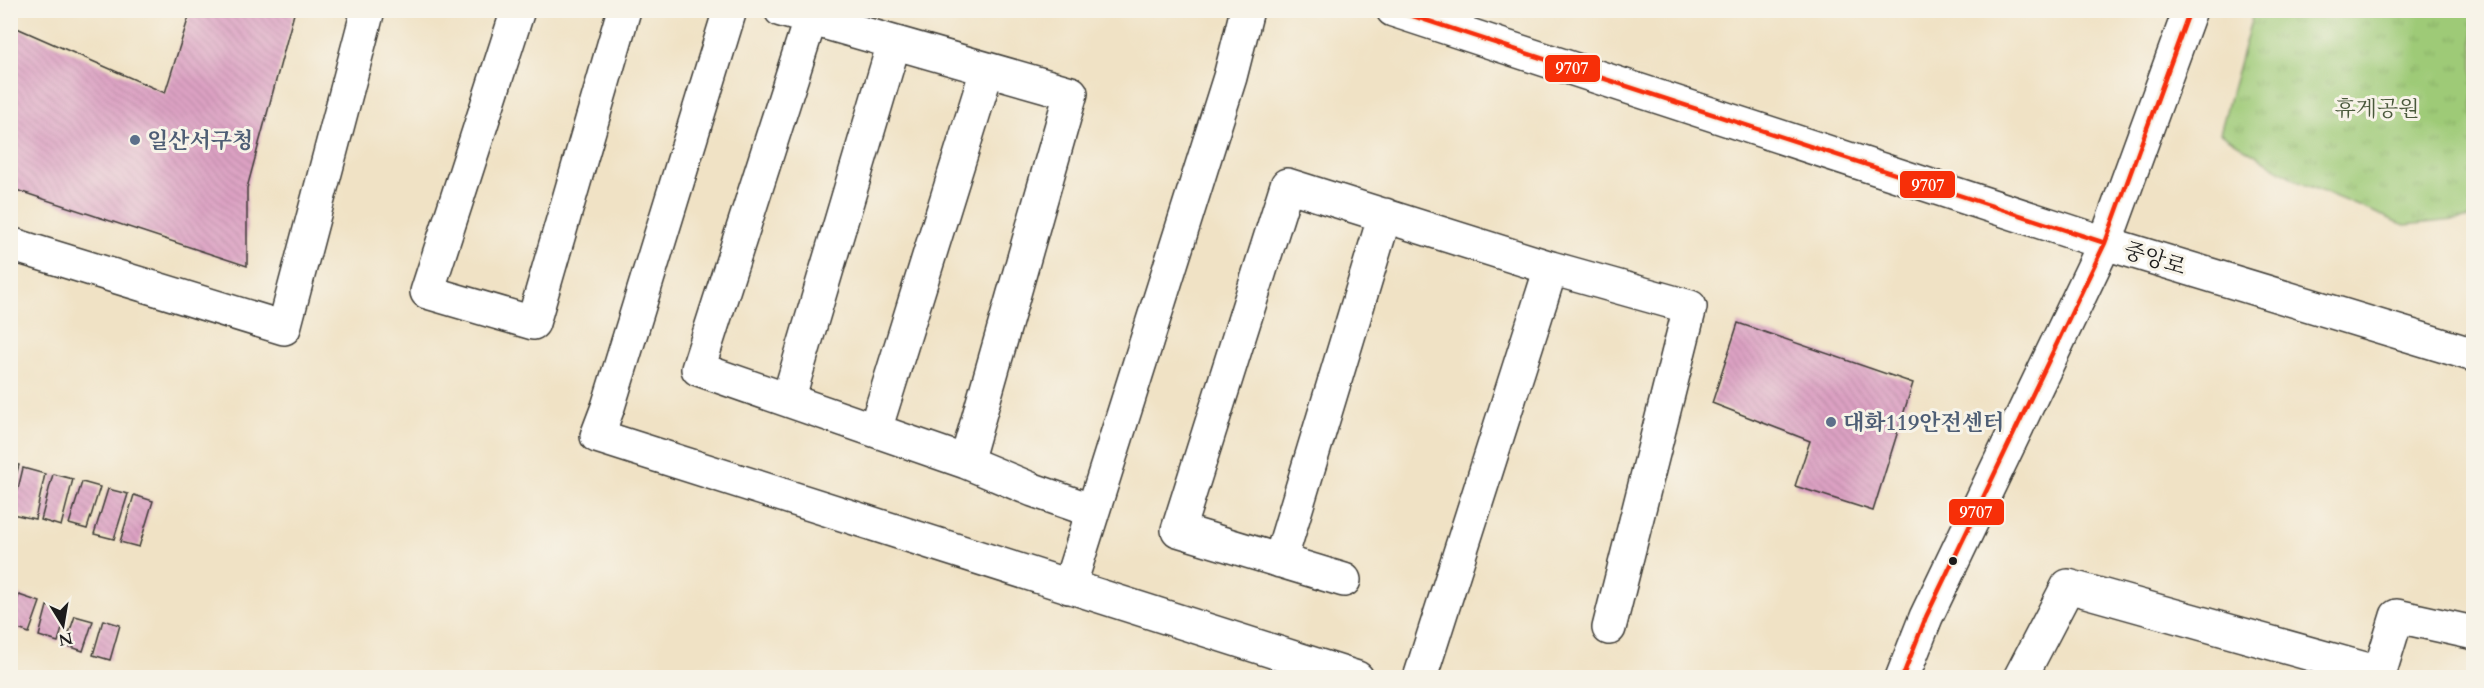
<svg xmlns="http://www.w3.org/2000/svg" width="2484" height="688" viewBox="0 0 2484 688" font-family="Cardo,'Noto Serif KR',serif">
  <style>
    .grass { fill: url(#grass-tufts); stroke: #5d734a; stroke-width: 1.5 }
    .building { fill: url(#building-back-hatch) }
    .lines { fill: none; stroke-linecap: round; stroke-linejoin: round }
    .minor-casing { stroke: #3c3a35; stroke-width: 36 }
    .major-casing { stroke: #3c3a35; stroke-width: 36 }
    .minor { stroke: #fff; stroke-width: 33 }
    .major { stroke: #fff; stroke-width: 33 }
    .bus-1-casing { stroke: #f7f3e8; stroke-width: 9 }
    .bus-1 { stroke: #f72f08; stroke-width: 4.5 }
    .service-dot { fill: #5c6f8a; stroke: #f7f3e8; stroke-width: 2 }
    .bus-dot { fill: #1c1c1c; stroke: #f7f3e8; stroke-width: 2 }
    .labels { text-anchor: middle; stroke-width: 6; stroke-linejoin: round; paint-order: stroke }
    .park-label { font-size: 22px; fill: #4a593c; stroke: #f7f3e8 }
    .service-label { font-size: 22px; font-weight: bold; fill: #4e5e75; stroke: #f7f3e8; text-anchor: start }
    .street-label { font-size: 22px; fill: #1c1c1c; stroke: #f7f3e8 }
    .line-badge { stroke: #f7f3e8; stroke-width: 2 }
    .badge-label { font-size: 16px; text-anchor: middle; font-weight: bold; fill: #fff }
  </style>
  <defs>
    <pattern id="grass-tufts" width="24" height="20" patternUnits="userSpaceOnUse" patternTransform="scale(1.5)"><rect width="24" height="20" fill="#9eca77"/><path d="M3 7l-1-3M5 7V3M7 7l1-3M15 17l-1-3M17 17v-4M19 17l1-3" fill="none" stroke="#88ad66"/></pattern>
    <pattern id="building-back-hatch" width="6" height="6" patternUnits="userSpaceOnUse" patternTransform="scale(1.5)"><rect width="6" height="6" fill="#dca1c3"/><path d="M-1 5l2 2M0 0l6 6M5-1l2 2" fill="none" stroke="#bc8aa7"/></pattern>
  </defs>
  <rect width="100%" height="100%" fill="#f7f3e8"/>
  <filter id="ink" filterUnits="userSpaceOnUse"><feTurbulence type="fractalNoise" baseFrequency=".0167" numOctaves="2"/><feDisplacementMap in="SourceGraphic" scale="12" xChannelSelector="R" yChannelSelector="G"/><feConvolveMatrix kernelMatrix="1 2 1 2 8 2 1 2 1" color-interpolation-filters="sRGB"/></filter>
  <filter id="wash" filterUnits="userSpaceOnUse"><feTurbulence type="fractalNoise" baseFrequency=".008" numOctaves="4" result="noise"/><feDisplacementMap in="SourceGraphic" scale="24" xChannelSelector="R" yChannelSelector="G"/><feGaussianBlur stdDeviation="1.35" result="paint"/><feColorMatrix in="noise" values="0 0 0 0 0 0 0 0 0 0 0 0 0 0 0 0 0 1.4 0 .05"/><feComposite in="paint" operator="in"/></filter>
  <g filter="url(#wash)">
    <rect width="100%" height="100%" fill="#f0e2c5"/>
    <path class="grass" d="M 2254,10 L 2473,11 L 2473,218 L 2405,225 L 2299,182 L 2220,133 Z"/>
    <g id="blocks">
      <path class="building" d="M 191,10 L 295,10 L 247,188 L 247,266 L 10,188 L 10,25 L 165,93 Z
        M 1738,323 L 1913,383 L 1873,511 L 1795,486 L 1810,441 L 1712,403 Z
        M 10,463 L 19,465 L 11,492 L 10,492 Z
        M 23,468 L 45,474 L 35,519 L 12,514 Z
        M 53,474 L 73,479 L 61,526 L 41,520 Z
        M 82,482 L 100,487 L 87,529 L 69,524 Z
        M 108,489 L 128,494 L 114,539 L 94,534 Z
        M 134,495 L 153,501 L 139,547 L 120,542 Z
        M 19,595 L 40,602 L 29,633 L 10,626 L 10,619 Z
        M 47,606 L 67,612 L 58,642 L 39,636 Z
        M 75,616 L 93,621 L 83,651 L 65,645 Z
        M 103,620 L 120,625 L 110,660 L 93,655 Z"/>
    </g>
  </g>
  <g filter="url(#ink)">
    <use href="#blocks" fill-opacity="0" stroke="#3c3a35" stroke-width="1.5"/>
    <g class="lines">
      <g class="minor-casing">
        <path id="minor" d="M 518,10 L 427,292 L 533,323 L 624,10
          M 730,10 L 608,407 L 597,436 L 1357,678
          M 781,10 L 1071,93 L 966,462
          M 810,20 L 698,369 L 966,462 L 1033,490 L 1093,511
          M 2105,243 L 2474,355
          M 10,244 L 284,328 L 368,10
          M 788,400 L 894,43
          M 875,430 L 987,70
          M 1280,561 L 1385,215
          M 1344,580 L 1178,530 L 1287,185 L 1551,268 L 1690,307 L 1609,628
          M 1069,587 L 1230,77 L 1247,10
          M 1420,678 L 1551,268
          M 1902,678 L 1926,617 L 2105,243 L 2190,10
          M 2020,678 L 2068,586 L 2379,673
          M 2378,678 L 2397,616 L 2474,633"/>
      </g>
      <g class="major-casing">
        <path id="major" d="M 1393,10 L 2105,243"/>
      </g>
      <use href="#minor" class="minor"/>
      <use href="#major" class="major"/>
      <g class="bus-1-casing">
        <path id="bus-1" d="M 1395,10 L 2105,243
          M 1902,678 L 1926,617 L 2105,243 L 2190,10"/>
      </g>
      <use href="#bus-1" class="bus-1"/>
    </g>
  </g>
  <g class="service-dot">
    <circle cx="135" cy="140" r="6"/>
    <circle cx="1831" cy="422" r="6"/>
  </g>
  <circle class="bus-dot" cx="1953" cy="561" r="5"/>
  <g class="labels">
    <g class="park-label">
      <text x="2377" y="116">휴게공원</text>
    </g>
    <g class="service-label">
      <text x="147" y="148">일산서구청</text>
      <text x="1843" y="430">대화119안전센터</text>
    </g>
    <g class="street-label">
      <text transform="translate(2155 258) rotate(17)" y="8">중앙로</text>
    </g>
  </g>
  <g class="line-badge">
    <rect x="1544" y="54" width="57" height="29" rx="6" fill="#f72f08"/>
    <rect x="1899" y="170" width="57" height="29" rx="6" fill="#f72f08"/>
    <rect x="1948" y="498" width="57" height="28" rx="6" fill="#f72f08"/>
  </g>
  <g class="badge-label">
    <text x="1572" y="74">9707</text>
    <text x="1928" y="191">9707</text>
    <text x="1976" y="518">9707</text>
  </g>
  <rect width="2484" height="688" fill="none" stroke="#f7f3e8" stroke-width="36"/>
  <g transform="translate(63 625) rotate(169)" stroke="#f7f3e8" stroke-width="4.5" paint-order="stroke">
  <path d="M0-4.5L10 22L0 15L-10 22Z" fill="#1c1c1c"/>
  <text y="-9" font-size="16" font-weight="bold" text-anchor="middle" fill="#1c1c1c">N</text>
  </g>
</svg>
